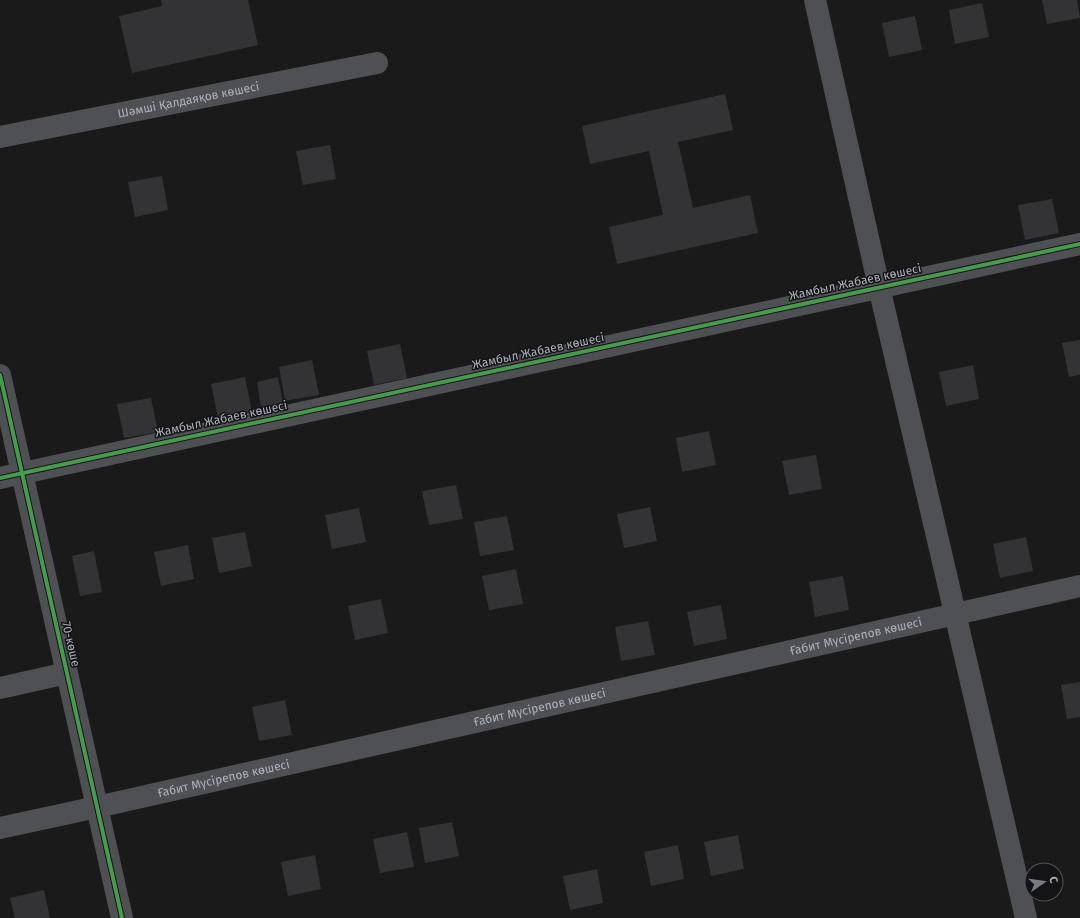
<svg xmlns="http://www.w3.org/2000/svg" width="1080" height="918" viewBox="0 0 1080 918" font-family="'Fira Sans',sans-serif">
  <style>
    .building { fill: #333335 }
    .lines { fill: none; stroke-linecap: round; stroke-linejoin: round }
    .minor { stroke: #4e5054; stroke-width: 22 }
    .cycleway-casing { stroke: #141417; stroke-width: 6 }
    .cycleway { stroke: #469c4c; stroke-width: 4 }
    .labels { text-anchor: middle; stroke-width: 3; stroke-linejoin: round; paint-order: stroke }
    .street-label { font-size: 12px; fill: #acb1bb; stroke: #141417 }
  </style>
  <rect width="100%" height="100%" fill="#1a1a1b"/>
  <path class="building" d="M 161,0 L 248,0 L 258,45 L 132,73 L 119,16 L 162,6 Z
    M 1042,0 L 1077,0 L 1080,18 L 1047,24 Z
    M 982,3 L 989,37 L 955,44 L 949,10 Z
    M 915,16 L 922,50 L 889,57 L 882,23 Z
    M 725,94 L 733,130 L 678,142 L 693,208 L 750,195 L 758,233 L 617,264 L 609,227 L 663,215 L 649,151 L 590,164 L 582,126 Z
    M 330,145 L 336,179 L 303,185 L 296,151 Z
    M 162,176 L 168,210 L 135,217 L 128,182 Z
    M 1052,199 L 1059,233 L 1025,240 L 1018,205 Z
    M 1080,340 L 1080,375 L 1069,377 L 1062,343 Z
    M 400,344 L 407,378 L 374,385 L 367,351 Z
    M 312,360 L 319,395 L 285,401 L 279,367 Z
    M 973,365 L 979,399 L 946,406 L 939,372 Z
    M 245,377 L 252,412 L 218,418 L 211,384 Z
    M 278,377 L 283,403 L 261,408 L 257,382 Z
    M 151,398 L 158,432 L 124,438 L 117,404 Z
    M 709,431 L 716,465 L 682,472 L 676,438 Z
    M 816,455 L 822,489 L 789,495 L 782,461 Z
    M 456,485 L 463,519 L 429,525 L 422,491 Z
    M 650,507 L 657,541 L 624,548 L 617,514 Z
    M 359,508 L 366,542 L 332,549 L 325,515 Z
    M 507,516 L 514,550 L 480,556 L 474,522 Z
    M 245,532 L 252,566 L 219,573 L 212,538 Z
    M 1026,537 L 1033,571 L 1000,578 L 993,544 Z
    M 188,545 L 194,579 L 161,586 L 154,552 Z
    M 94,551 L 102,592 L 80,596 L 72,556 Z
    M 516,569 L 523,604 L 489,610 L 482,576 Z
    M 843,576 L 849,610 L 815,617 L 809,582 Z
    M 381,599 L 388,633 L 355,640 L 348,606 Z
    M 721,605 L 727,639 L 694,646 L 687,612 Z
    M 648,621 L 655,655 L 621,661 L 615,627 Z
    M 1080,682 L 1080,717 L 1067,719 L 1061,685 Z
    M 285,700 L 292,735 L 259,741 L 252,707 Z
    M 452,822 L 459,856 L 425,863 L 419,828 Z
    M 407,832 L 414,867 L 380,873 L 373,839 Z
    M 738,835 L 744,869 L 711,876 L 704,842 Z
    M 678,845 L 684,879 L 651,886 L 644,852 Z
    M 315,855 L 321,889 L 288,896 L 281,862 Z
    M 597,869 L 603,903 L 570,910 L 563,876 Z
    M 44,890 L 50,918 L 15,918 L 10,898 Z"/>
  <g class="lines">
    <g class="minor">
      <path d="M 815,0 L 879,287 L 1026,918"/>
      <path id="s1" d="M 0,137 L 377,63"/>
      <path d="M 0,375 L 122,918"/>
      <path d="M 0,478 L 1080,244"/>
      <path d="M 0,688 L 67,673"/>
      <path id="s2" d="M 0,828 L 97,807 L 1080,586"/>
    </g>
    <g class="cycleway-casing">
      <path id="cycleway" d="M 0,375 L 122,918
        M 0,478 L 1080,244"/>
    </g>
    <use href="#cycleway" class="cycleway"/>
  </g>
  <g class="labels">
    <g class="street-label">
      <text dy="4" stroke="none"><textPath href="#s1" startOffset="192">Шәмші Қалдаяқов көшесі</textPath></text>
      <text transform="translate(855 282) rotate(-12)" y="4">Жамбыл Жабаев көшесі</text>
      <text transform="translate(538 351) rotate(-12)" y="4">Жамбыл Жабаев көшесі</text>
      <text transform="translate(221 419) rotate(-12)" y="4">Жамбыл Жабаев көшесі</text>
      <text dy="4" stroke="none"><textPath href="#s2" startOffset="877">Ғабит Мүсірепов көшесі</textPath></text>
      <text transform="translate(71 644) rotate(77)" y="4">70-көше</text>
      <text dy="4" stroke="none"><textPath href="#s2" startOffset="553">Ғабит Мүсірепов көшесі</textPath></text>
      <text dy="4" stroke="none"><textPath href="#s2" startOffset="229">Ғабит Мүсірепов көшесі</textPath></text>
    </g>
  </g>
  <g transform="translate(1044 882) rotate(77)"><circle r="19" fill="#141417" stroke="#515359"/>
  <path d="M0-3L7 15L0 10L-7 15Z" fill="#797c83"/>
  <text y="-6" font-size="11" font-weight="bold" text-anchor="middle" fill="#acb1bb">С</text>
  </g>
</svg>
